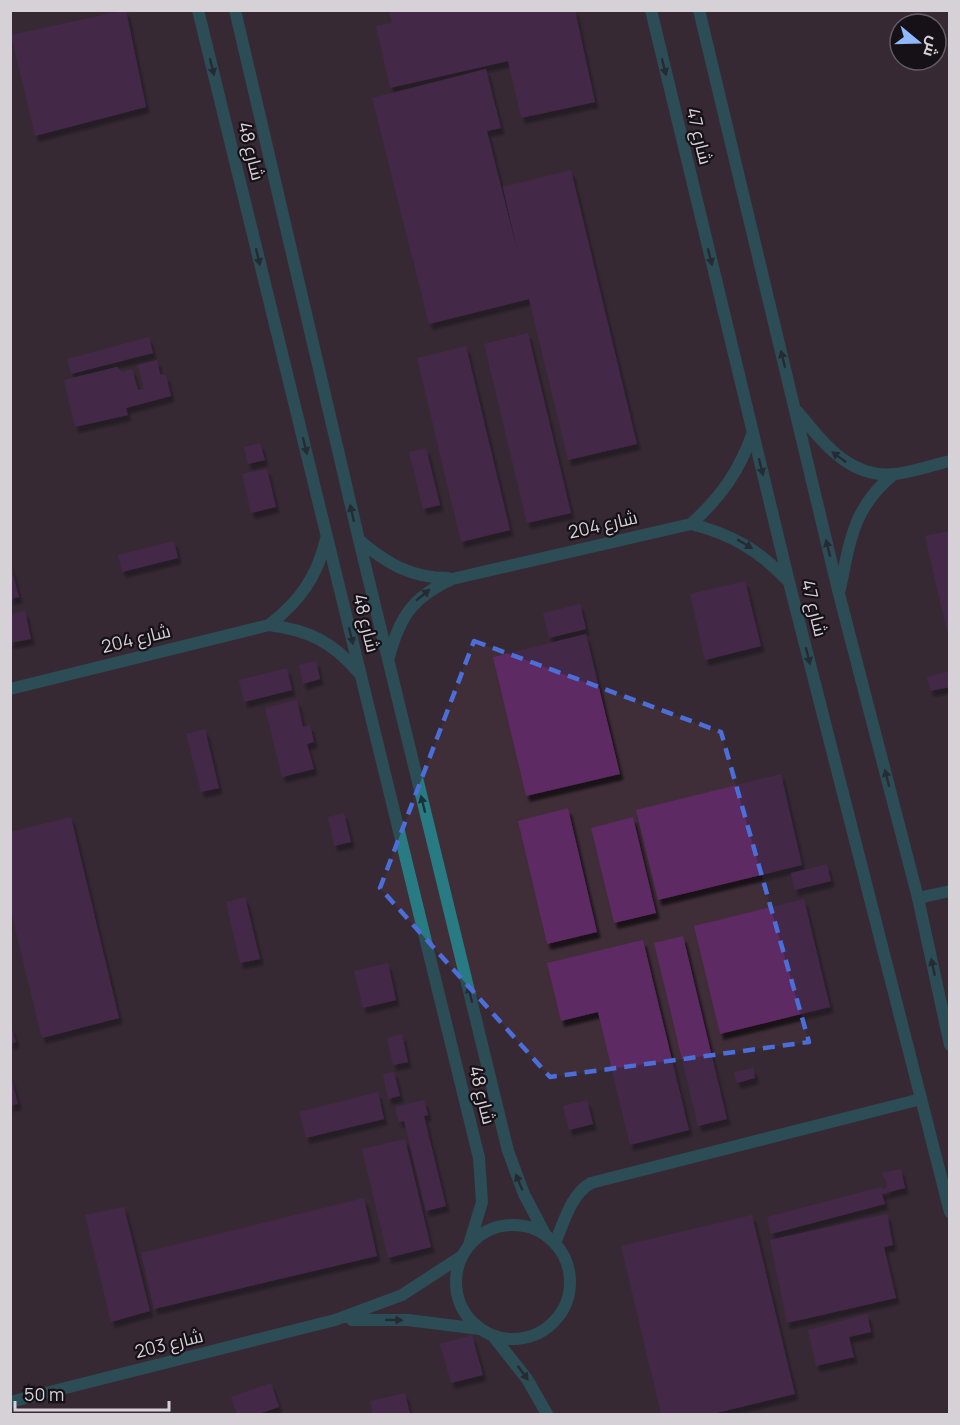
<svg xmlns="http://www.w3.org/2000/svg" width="960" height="1425" viewBox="0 0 960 1425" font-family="Manrope,Cairo,sans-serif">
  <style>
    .industrial { fill: #3f2e38; fill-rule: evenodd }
    .building { fill: #5d2964; filter: url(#shadow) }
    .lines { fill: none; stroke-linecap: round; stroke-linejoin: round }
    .service { stroke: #297b83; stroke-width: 12 }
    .minor { stroke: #297b83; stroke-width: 12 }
    .oneway { fill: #1b3137 }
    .marked { fill: none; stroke: #4b6ed8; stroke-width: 4.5; stroke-dasharray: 12 8; stroke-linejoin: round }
    .labels { text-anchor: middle; stroke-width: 4.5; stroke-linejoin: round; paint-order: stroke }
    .street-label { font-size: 18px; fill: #d6d0d7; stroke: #151116 }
  </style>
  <defs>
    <filter id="shadow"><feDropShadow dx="3.5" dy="6" stdDeviation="1.5" flood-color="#0009"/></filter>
  </defs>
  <rect width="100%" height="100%" fill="#302631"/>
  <path class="industrial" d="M 11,11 L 949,11 L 949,1414 L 11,1414 ZM 900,24 L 936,24 L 936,60 L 900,60 Z"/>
  <path class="building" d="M 126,10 L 146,107 L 35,136 L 11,35 Z
    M 389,10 L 575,10 L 595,102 L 521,118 L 508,61 L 390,88 L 376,26 L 392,23 Z
    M 486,69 L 501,128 L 487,131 L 518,254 L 503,187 L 571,170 L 637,444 L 568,460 L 529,299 L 429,324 L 372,98 Z
    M 528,333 L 571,513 L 527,523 L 484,344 Z
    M 149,337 L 153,353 L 71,374 L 67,359 Z
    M 466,346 L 510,530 L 461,542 L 417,358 Z
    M 157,360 L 160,374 L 166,375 L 171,396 L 126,408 L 128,415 L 75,427 L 64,380 L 117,367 L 122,372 L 132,369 L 138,390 L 144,389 L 138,365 Z
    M 260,443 L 265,460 L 248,464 L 244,447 Z
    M 426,448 L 440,505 L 423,509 L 409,452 Z
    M 267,469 L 276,507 L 251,513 L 242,474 Z
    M 950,531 L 950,639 L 949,639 L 925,536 Z
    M 174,541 L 178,558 L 122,572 L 118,555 Z
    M 10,563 L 19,597 L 10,599 Z
    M 745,581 L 761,646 L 705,660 L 690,594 Z
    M 580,604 L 586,629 L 549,638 L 543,613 Z
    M 25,611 L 31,639 L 10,643 L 10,614 Z
    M 586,634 L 620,774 L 526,796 L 493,657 Z
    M 316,661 L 320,679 L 303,684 L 299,665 Z
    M 287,668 L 292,690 L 244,702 L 239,680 Z
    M 950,671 L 950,687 L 930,691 L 927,677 Z
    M 297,700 L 303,727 L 310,725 L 314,742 L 307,744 L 314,769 L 282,777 L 265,708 Z
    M 205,729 L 219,788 L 201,792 L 186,734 Z
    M 781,774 L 802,865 L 658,900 L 636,810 Z
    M 568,808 L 597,932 L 547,944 L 518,821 Z
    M 344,813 L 351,842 L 334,846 L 328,817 Z
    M 71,817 L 119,1018 L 42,1038 L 10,908 L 10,832 Z
    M 633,817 L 656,913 L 614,923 L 591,828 Z
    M 827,864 L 831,881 L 795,890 L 791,873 Z
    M 245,897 L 260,959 L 240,963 L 226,902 Z
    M 804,899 L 830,1007 L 720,1034 L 694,926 Z
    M 683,936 L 727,1119 L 698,1126 L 654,943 Z
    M 643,940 L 689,1130 L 630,1145 L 598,1012 L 561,1021 L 547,963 Z
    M 388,963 L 396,1000 L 363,1008 L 354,971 Z
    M 10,1023 L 16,1042 L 10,1044 Z
    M 402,1034 L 408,1062 L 393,1065 L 387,1038 Z
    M 753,1068 L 755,1078 L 737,1083 L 734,1072 Z
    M 394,1072 L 400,1096 L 388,1099 L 383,1074 Z
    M 10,1074 L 18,1104 L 10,1106 Z
    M 378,1092 L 384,1119 L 306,1138 L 299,1112 Z
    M 424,1100 L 428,1115 L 424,1116 L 446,1206 L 426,1211 L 404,1121 L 399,1122 L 395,1107 Z
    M 587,1100 L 593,1124 L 569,1130 L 563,1106 Z
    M 405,1139 L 431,1247 L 388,1258 L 362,1149 Z
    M 901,1169 L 905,1188 L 882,1194 L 885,1204 L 771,1234 L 767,1217 L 881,1187 L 881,1189 L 886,1188 L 887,1184 L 882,1173 Z
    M 364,1198 L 377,1256 L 154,1309 L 141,1253 Z
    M 124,1207 L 150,1311 L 111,1322 L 85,1215 Z
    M 887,1214 L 893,1245 L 884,1247 L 896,1298 L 787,1323 L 770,1240 Z
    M 752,1215 L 795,1394 L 712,1414 L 661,1414 L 621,1246 Z
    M 867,1314 L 871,1332 L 849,1337 L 854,1357 L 816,1366 L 808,1330 Z
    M 472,1335 L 483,1375 L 451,1383 L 440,1344 Z
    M 271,1383 L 279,1407 L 258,1414 L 237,1414 L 231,1397 Z
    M 405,1393 L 410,1414 L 373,1414 L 370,1401 Z"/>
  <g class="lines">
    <path class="service" d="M 918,898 L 950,891
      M 555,1243 C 564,1222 571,1194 591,1183 L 921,1099"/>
    <path class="minor" d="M 198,10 L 479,1158 L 482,1202 L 469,1245
      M 235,10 L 359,540 L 508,1151 L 524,1194 L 545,1234
      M 651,10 L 789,582 L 950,1212
      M 699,10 L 839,594 L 918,898 L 950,1045
      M 797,411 C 822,441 849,479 895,474 C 913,472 932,465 950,461
      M 691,524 C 721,497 740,470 753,432
      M 359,540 C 386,563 411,578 448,578
      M 840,589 C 850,541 853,507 894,474
      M 269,625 C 300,601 317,577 326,539
      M 389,657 C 400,616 413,597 452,579 L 691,524 C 731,534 759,550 787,580
      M 10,689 L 269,625 C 308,630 333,642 358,672
      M456 1282a57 57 0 1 1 114 0a57 57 0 1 1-114 0Z
      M 352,1320 L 408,1320 L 480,1329
      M 493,1336 L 527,1379 L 547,1414
      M 10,1402 L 335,1320 L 402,1295 L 462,1256"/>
  </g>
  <defs><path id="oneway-solid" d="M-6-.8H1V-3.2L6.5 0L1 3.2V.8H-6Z" transform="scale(1.5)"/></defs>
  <g class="oneway">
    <use href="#oneway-solid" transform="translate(212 67) rotate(76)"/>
    <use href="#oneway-solid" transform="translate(664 67) rotate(76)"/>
    <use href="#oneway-solid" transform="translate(258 257) rotate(76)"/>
    <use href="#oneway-solid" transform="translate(710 257) rotate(76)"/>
    <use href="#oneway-solid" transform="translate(783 359) rotate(-104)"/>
    <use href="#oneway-solid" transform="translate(305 446) rotate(76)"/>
    <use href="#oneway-solid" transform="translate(839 457) rotate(-144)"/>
    <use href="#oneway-solid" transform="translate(761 467) rotate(76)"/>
    <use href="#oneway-solid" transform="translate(352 513) rotate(-103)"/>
    <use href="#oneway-solid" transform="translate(745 544) rotate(31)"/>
    <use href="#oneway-solid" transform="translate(828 548) rotate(-104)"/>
    <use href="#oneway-solid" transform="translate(423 595) rotate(-39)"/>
    <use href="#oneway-solid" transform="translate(351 636) rotate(76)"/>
    <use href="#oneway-solid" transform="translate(808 656) rotate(76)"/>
    <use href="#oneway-solid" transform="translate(887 778) rotate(-105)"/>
    <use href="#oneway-solid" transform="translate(423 804) rotate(-104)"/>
    <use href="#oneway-solid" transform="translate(933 967) rotate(-102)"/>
    <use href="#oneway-solid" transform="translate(470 994) rotate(-104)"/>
    <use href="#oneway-solid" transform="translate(519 1182) rotate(-112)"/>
    <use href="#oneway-solid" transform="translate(394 1320) rotate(1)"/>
    <use href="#oneway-solid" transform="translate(523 1373) rotate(54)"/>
  </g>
  <path d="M0 0H960V1425H0ZM 474,641 L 721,732 L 809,1042 L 550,1077 L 380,888 Z" fill="#302631" fill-opacity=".55" fill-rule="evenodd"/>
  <path class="marked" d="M 474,641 L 721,732 L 809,1042 L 550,1077 L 380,888 Z"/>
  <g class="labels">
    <g class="street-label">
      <text transform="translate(699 136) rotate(76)" y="6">شارع 47</text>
      <text transform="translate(251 151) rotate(76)" y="6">شارع 48</text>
      <text transform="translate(603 525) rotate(-13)" y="6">شارع 204</text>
      <text transform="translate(814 608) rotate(76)" y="6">شارع 47</text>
      <text transform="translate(366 623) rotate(76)" y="6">شارع 48</text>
      <text transform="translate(136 639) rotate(-14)" y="6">شارع 204</text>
      <text transform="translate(482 1095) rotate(76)" y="6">شارع 48</text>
      <text transform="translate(169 1344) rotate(-14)" y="6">شارع 203</text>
    </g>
  </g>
  <rect width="960" height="1425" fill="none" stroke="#d6d0d7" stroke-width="24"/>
  <g transform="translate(918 42) rotate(109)"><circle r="28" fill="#151116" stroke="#625d63" stroke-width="1.5"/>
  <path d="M0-4.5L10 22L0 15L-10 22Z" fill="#8fb8fd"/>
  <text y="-9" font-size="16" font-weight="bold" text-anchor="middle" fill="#d6d0d7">ش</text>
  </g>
  <path d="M15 1401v9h154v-9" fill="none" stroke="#d6d0d7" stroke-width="3"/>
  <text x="24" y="1401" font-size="18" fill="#d6d0d7" stroke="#151116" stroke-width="4.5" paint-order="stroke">50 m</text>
</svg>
